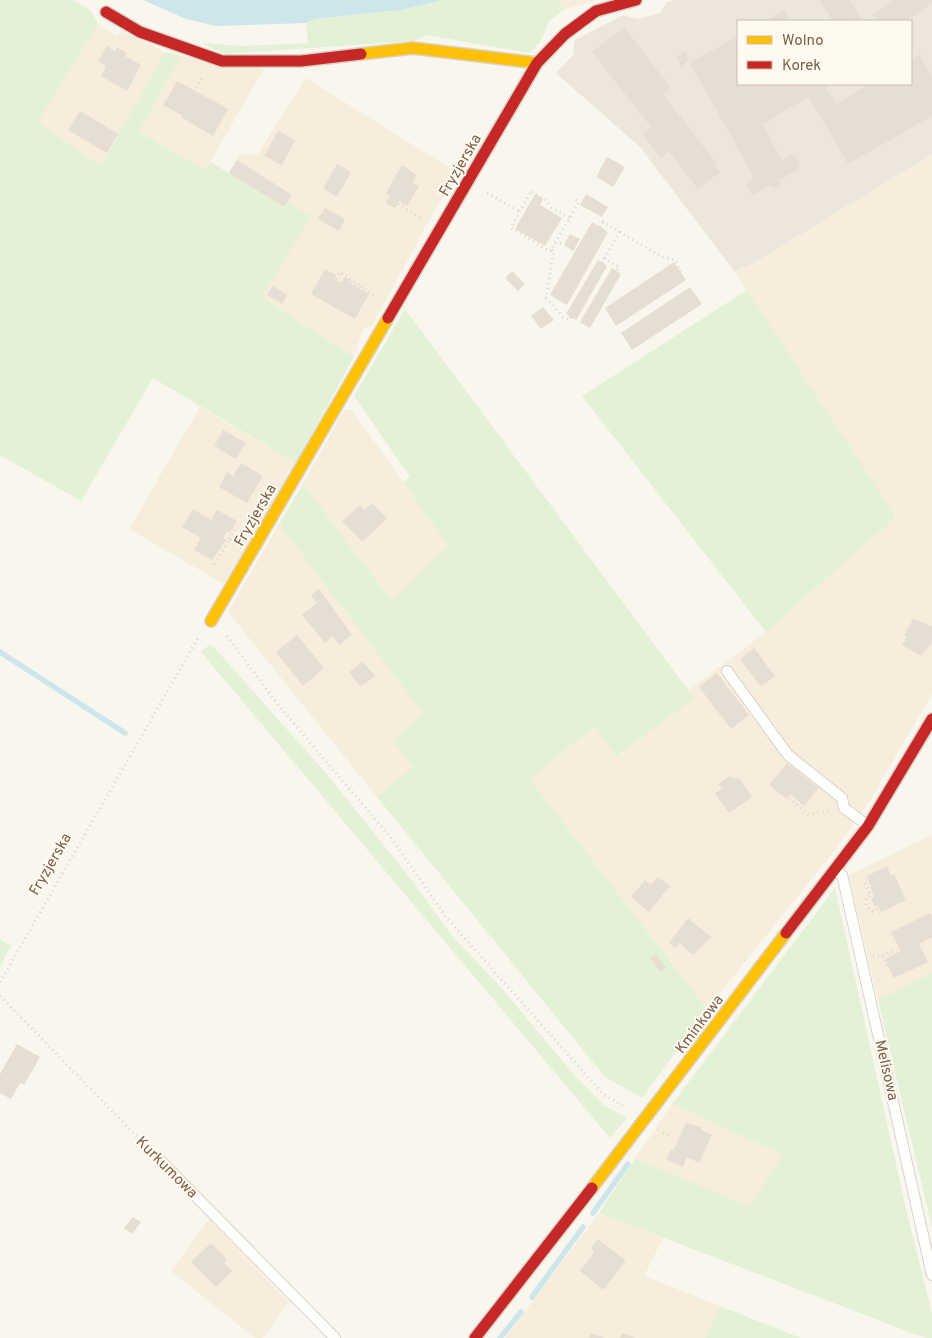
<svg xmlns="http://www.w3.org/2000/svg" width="932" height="1338" viewBox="0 0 932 1338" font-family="Overpass,sans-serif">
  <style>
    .residential { fill: #f6eddc }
    .industrial { fill: #ede6dd; fill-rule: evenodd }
    .green { fill: #e3f2d6 }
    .water { fill: #cce6ec }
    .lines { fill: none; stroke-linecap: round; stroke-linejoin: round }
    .stream { stroke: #cce6ec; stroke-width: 5.5 }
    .building { fill: #e6ded3 }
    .lane-casing { stroke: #d9d3cb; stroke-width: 12 }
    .slow-casing { stroke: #d9d2c8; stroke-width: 14 }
    .jam-casing { stroke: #d9d2c8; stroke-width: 14 }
    .path { stroke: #dcd5cd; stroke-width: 3; stroke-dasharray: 1 4; stroke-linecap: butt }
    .lane { stroke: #fefefc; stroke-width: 10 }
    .slow { stroke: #ffc107; stroke-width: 11 }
    .jam { stroke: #c62828; stroke-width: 11 }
    .labels { text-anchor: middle; stroke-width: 4; stroke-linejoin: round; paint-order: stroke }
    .street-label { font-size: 15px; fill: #7c5f48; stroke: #fffaf0 }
  </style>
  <rect width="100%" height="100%" fill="#f9f6ed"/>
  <path class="residential" d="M 558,0 L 597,0 L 565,9 Z
    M 98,24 L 117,36 L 122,32 L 165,52 L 101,166 L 38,122 Z
    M 181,56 L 264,69 L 205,170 L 139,132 Z
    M 306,78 L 461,175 L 438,204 L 372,326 L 366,327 L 361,334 L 354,357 L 262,297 L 287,203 L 284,207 L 228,173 L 240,155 L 258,154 Z
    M 932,154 L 932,694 L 869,802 L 835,850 L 707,1009 L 530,779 L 595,726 L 617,757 L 693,698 L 688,690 L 766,632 L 896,517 L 734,271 L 754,263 Z
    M 200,407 L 296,463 L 224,584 L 129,529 Z
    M 344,410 L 352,410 L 448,546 L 392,601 L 303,484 Z
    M 279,524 L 424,713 L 413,767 L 377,797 L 228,612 Z
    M 932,835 L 932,973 L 878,1000 L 849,875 Z
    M 672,1104 L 784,1156 L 750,1206 L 635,1159 Z
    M 599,1213 L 663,1238 L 644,1276 L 720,1306 L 705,1338 L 505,1338 Z
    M 209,1219 L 289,1302 L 263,1338 L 255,1338 L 171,1271 Z"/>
  <path class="industrial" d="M 676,0 L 932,0 L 932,154 L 754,263 L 734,271 L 640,147 L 556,73 L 573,55 L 575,40 L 623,15 L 638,19 L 660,13 L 667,2 ZM 738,21 L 911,21 L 911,84 L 738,84 Z"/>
  <path class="green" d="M 0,0 L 74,0 L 92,12 L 98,24 L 38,122 L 101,166 L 165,52 L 181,56 L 139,132 L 205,170 L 211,162 L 284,207 L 287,202 L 311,216 L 262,297 L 354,357 L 296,463 L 153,378 L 81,501 L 0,455 Z
    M 444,0 L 558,0 L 565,9 L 549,21 L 541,41 L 529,53 L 427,35 L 414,41 L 224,54 L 202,43 L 243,46 L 308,43 L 306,23 L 315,19 L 400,10 Z
    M 747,290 L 896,517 L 766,632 L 582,396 Z
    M 405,309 L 694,698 L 616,757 L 595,726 L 530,779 L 707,1009 L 642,1098 L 605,1077 L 377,797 L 413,767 L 393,741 L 423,713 L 279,524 L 303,484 L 392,601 L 448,546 L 403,482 L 410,477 L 354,396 Z
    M 209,645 L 213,646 L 325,772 L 414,883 L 453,937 L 497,983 L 576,1077 L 605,1106 L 627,1118 L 610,1138 L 201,652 Z
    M 835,888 L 907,1213 L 932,1313 L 932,1338 L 925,1338 L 599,1213 L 635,1159 L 750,1206 L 783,1155 L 672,1104 Z
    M 0,939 L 11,946 L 0,966 Z
    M 932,973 L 932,1227 L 878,1000 Z
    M 720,1306 L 801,1338 L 705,1338 Z"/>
  <path class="water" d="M 143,0 L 444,0 L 400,10 L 315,19 L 306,23 L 216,26 L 186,19 Z"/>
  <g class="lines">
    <path class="stream" d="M 0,652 L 125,733
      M 593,1213 L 628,1164
      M 532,1297 L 583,1227
      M 500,1338 L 521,1312"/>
  </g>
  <path class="building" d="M 819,0 L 850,0 L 862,19 L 833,21 Z
    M 893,0 L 932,0 L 932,3 L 907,21 L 877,21 L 872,15 Z
    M 785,10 L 791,21 L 765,21 Z
    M 624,27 L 671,88 L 663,94 L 717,164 L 715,165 L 720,172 L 698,189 L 669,152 L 661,158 L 642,134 L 651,127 L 592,52 Z
    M 738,36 L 738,84 L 834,84 L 826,88 L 836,104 L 870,84 L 911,84 L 911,61 L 920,55 L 932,76 L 932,116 L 848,164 L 809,97 L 762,124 L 782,160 L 792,155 L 795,156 L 800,165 L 797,170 L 779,180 L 780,185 L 775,188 L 771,185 L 754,194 L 751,193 L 746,184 L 754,177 L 690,63 Z
    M 107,46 L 115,51 L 117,47 L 127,53 L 125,56 L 141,65 L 127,91 L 101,76 L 106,66 L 98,61 Z
    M 684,50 L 689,60 L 681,67 L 677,57 L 683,53 Z
    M 177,81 L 228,109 L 213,136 L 182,118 L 183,116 L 165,106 L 162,108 Z
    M 80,111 L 118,134 L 107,153 L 68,130 Z
    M 278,131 L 295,140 L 282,165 L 264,156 Z
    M 607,157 L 625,167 L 613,187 L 596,177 Z
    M 237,160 L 292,195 L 284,207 L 229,173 Z
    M 337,164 L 351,172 L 337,197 L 323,188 Z
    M 402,165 L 417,175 L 412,183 L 419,186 L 407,206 L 399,201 L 395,208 L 386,203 L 390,196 L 386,193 Z
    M 535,194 L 543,199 L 540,205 L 562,218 L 545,246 L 515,229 Z
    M 586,194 L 608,207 L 602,217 L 580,205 Z
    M 325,208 L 345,219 L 339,231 L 318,219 Z
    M 592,222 L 608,232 L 567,305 L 550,295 Z
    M 570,234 L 580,239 L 573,251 L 564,245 Z
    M 598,260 L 607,266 L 576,320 L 566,314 Z
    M 674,262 L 686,280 L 616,326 L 605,308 Z
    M 612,268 L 621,274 L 590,328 L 580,322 Z
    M 325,269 L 336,275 L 334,279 L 341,283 L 345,277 L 351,280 L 349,283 L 369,294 L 355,319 L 311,294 Z
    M 512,271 L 525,284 L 518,291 L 505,278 Z
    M 273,286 L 287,295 L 282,304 L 267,295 Z
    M 690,287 L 702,304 L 632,350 L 621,333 Z
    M 543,307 L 554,320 L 541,329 L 531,316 Z
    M 223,430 L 246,443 L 236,459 L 214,446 Z
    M 241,463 L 263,476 L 247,503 L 219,487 L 227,472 L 233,476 Z
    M 372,503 L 387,519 L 362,542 L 342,521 L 360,505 L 364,510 Z
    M 193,509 L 211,520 L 217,510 L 237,521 L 230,533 L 227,531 L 223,538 L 226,540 L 212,560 L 194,550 L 201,538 L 182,527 Z
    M 319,589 L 352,635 L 339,645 L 332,636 L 325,643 L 302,615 L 317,603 L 311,595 Z
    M 913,619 L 932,626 L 932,643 L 921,656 L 902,645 L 907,637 L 904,636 Z
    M 297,635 L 324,668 L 303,686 L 276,652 Z
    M 754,648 L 775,676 L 761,687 L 740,659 Z
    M 363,662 L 375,676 L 361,687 L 349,672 Z
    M 717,673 L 749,715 L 731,729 L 699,687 Z
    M 787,763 L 818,788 L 804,806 L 790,794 L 786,799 L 769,785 Z
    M 730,776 L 734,779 L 738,777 L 752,797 L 729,813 L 715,793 L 722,789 L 718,784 Z
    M 887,866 L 891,876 L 894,874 L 906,900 L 881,912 L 878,905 L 875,907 L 871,899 L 874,897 L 867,876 Z
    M 658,877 L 670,886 L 649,912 L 631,897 L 645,880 L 651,885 Z
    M 930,913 L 932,917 L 932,937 L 919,944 L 928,962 L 894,978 L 885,959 L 901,951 L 891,932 Z
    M 688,918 L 711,937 L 693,955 L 679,943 L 675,948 L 669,943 Z
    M 656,954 L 666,968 L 660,972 L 650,958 Z
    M 17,1044 L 40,1057 L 24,1085 L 20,1083 L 11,1099 L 0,1093 L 0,1074 Z
    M 686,1123 L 701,1127 L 701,1130 L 712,1135 L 699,1163 L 687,1157 L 683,1167 L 666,1159 L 671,1150 L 673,1151 Z
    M 133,1217 L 141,1222 L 132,1234 L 124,1228 Z
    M 598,1239 L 626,1261 L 603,1290 L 580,1271 L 591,1257 L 594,1251 L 591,1248 Z
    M 211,1243 L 227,1259 L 224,1263 L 232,1271 L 216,1287 L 191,1262 Z
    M 591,1333 L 605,1338 L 589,1338 Z
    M 622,1333 L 636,1338 L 620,1338 Z"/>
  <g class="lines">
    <g class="lane-casing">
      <path id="lane" d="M 727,671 L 788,755 L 842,798 L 844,808 L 867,825
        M 837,871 L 842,875 L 846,892 L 932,1275
        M 162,1162 L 335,1338"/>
    </g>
    <g class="slow-casing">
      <path id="slow" d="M 361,54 L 413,48 L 537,63
        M 211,621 L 388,318
        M 592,1188 L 786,933"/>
    </g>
    <g class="jam-casing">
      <path id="jam" d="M 106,12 L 140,32 L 222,61 L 301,61 L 361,54
        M 388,318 L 537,63 L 565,34 L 596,11 L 636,0
        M 786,933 L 868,826 L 932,719
        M 475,1338 L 592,1188"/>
    </g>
    <path class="path" d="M 196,88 L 202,78
      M 487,193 L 519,211
      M 398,204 L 422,219
      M 600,227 L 603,222 L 662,257 L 675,260 L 681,270 L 680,271
      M 555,243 L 563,244
      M 551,250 L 549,251 L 511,228 L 531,191 L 546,200 L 551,207 L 569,218
      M 604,258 L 619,267 L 616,271
      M 602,263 L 620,231
      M 336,279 L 340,272 L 363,287
      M 351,282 L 376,296
      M 571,317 L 569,320 L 563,317 L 546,298 L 554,251 L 551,250 L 579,202 L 576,200
      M 229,539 L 236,528
      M 212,564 L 214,566 L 229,539 L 232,541
      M 227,636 L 279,706 L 392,839 L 445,916 L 603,1094 L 625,1107
      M 789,798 L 809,815 L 832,810
      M 865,883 L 871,895 L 866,898 L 866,906 L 872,911 L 878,909 L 880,913
      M 873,956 L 882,956 L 897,949
      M 882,956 L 888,969
      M 0,982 L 198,638
      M 0,996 L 153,1153
      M 663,1133 L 671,1136"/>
    <use href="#lane" class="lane"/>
    <use href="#slow" class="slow"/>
    <use href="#jam" class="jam"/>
  </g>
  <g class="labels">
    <g class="street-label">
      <text transform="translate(460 165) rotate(-60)" y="5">Fryzjerska</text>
      <text transform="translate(255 515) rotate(-60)" y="5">Fryzjerska</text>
      <text transform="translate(50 864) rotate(-60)" y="5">Fryzjerska</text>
      <text transform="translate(699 1024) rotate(-53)" y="5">Kminkowa</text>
      <text transform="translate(887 1070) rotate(77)" y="5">Melisowa</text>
      <text transform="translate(167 1167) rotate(45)" y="5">Kurkumowa</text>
    </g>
  </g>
  <rect x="737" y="20" width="175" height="65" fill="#fffaf0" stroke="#cbbcad"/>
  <rect x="747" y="36" width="25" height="8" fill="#ffc107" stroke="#cbbcad"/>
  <text x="782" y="45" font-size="15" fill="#7c5f48">Wolno</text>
  <rect x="747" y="61" width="25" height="8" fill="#c62828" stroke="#cbbcad"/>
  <text x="782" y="70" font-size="15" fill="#7c5f48">Korek</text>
</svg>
